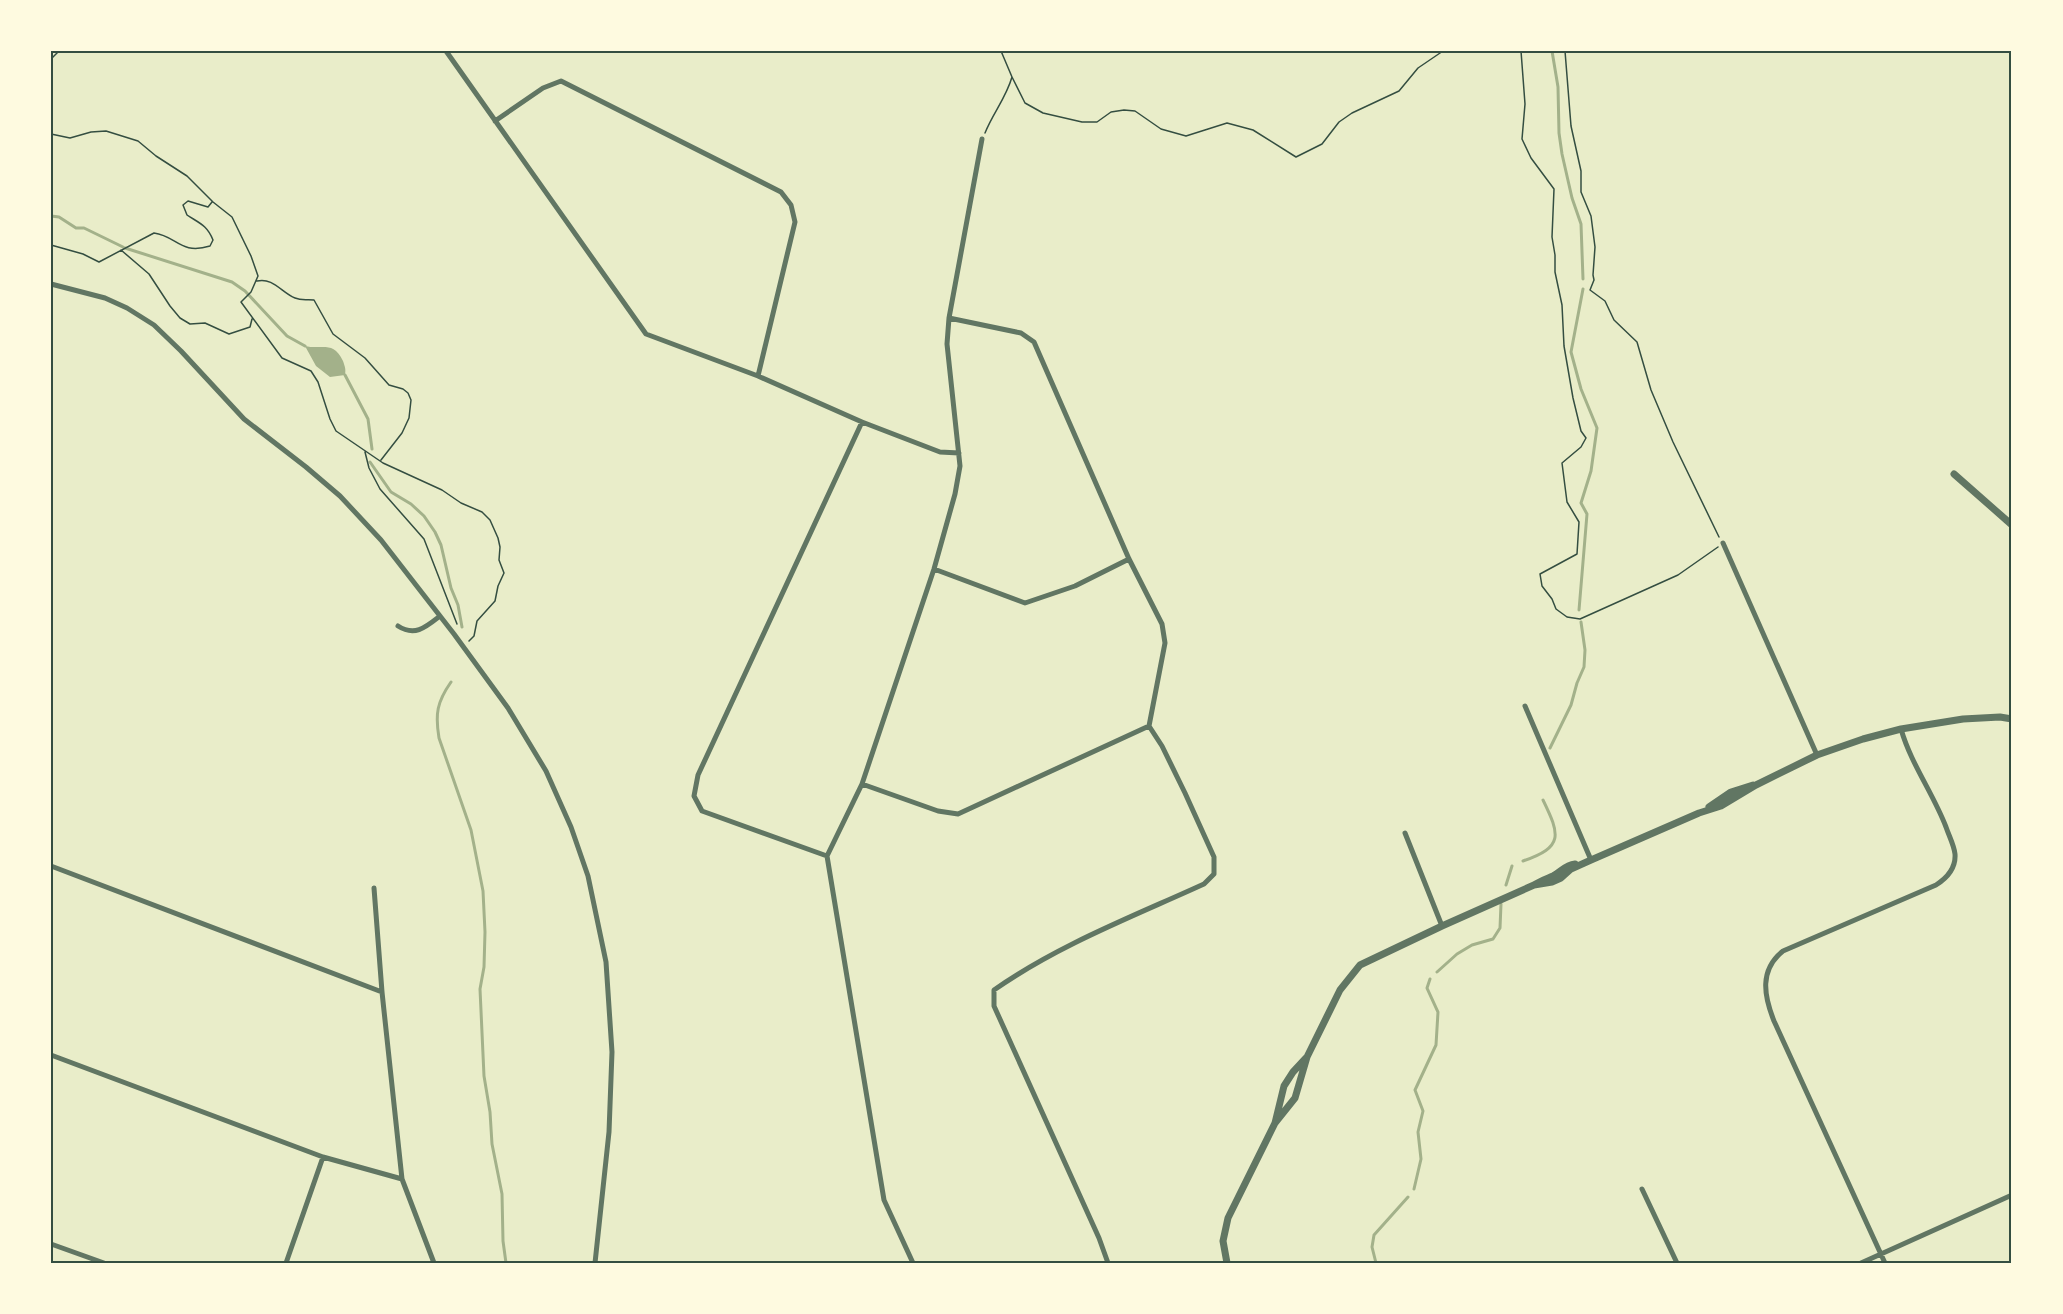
<svg xmlns="http://www.w3.org/2000/svg" width="2063" height="1314" viewBox="0 0 2063 1314" font-family="'Archivo Narrow',sans-serif">
  <style>
    .water { fill: #a3b18a }
    .lines { fill: none; stroke-linecap: round; stroke-linejoin: round }
    .stream { stroke: #a3b18a; stroke-width: 3 }
    .path { stroke: #344e41; stroke-width: 1.5 }
    .minor { stroke: #617663; stroke-width: 5 }
    .tertiary { stroke: #617663; stroke-width: 7 }
    .neatline { fill: none; stroke: #344e41; stroke-width: 2 }
  </style>
  <rect width="100%" height="100%" fill="#e9edc9"/>
  <path class="water" d="M 305,346 C 322,350 333,340 343,361 C 345,367 346,369 345,375 L 330,377 L 316,366 Z"/>
  <g class="lines">
    <path class="stream" d="M 1552,51 L 1558,87 L 1559,133 L 1562,154 L 1572,198 L 1581,224 L 1583,279
      M 51,216 L 59,217 L 76,228 L 84,228 L 123,247
      M 125,248 L 232,282 L 245,291 L 287,336 L 305,346
      M 345,375 L 368,419 L 372,449
      M 370,462 L 391,492 L 411,504 L 424,516 L 435,532 L 441,545 L 451,588 L 458,605 L 462,627
      M 1579,610 L 1587,514 L 1581,503 L 1591,471 L 1597,428 L 1581,389 L 1571,352 L 1583,289
      M 451,682 C 437,702 435,714 439,738 L 471,830 L 483,891 L 485,932 L 484,967 L 480,989 L 484,1076 L 490,1112 L 492,1144 L 502,1194 L 503,1241 L 506,1263
      M 1550,748 L 1571,705 L 1577,683 L 1584,667 L 1585,650 L 1581,622
      M 1523,861 C 1564,847 1560,835 1543,800
      M 1506,885 L 1512,866
      M 1437,972 L 1457,954 L 1472,945 L 1493,939 L 1500,928 L 1501,904
      M 1414,1189 L 1421,1159 L 1418,1132 L 1423,1111 L 1415,1090 L 1436,1045 L 1438,1012 L 1427,988 L 1430,979
      M 1376,1263 L 1372,1247 L 1374,1235 L 1408,1197"/>
    <path class="path" d="M 1521,51 L 1525,104 L 1522,139 L 1531,158 L 1554,189 L 1552,237 L 1555,255 L 1555,272 L 1562,305 L 1564,346 L 1573,398 L 1581,431 L 1586,438 L 1581,447 L 1562,463 L 1567,502 L 1579,522 L 1577,554 L 1540,574 L 1542,586 L 1552,599 L 1556,609 L 1567,617 L 1580,619 L 1678,575 L 1718,547
      M 1565,51 L 1571,126 L 1581,171 L 1581,192 L 1591,216 L 1595,247 L 1593,275 L 1594,280 L 1590,290 L 1605,301 L 1614,320 L 1637,342 L 1651,390 L 1673,442 L 1719,537
      M 51,59 L 59,51
      M 1012,77 L 1025,103 L 1043,113 L 1082,122 L 1097,122 L 1111,112 L 1124,110 L 1135,111 L 1161,129 L 1186,136 L 1227,123 L 1253,130 L 1296,157 L 1322,144 L 1339,122 L 1352,113 L 1399,91 L 1418,68 L 1443,51
      M 985,133 C 993,113 1006,98 1012,77 L 1001,51
      M 51,134 L 70,138 L 91,132 L 106,131 L 138,141 L 156,156 L 187,176 L 213,202 L 232,217 L 251,256 L 258,276 L 251,292 L 241,302 L 282,358 L 311,371 L 318,382 L 330,419 L 336,431 L 383,463 L 442,490 L 461,503 L 482,512 L 490,520 L 498,538 L 500,547 L 499,560 L 504,573 L 498,586 L 495,601 L 477,621 L 474,636 L 469,641
      M 51,245 L 83,254 L 99,262 L 154,233 C 177,236 180,255 210,246 L 213,240 C 207,225 199,223 187,215 L 183,205 L 188,201 L 208,207 L 212,202
      M 121,250 L 149,274 L 170,306 L 180,318 L 190,324 L 205,323 L 229,334 L 250,327 L 252,319
      M 257,281 C 273,277 282,293 295,298 C 302,301 307,299 314,300 L 333,334 L 365,358 L 389,385 L 403,389 L 408,393 L 411,400 L 409,418 L 402,433 L 381,460
      M 365,452 L 369,468 L 380,489 L 424,539 L 457,624"/>
    <path class="minor" d="M 446,51 L 646,334 L 758,376 L 862,422 L 940,452 L 959,453
      M 495,121 L 543,88 L 561,81 L 781,192 L 791,205 L 795,222 L 758,376
      M 51,284 L 105,298 L 127,308 L 154,325 L 181,351 L 244,419 L 306,467 L 340,496 L 381,540 L 454,634 L 508,708 L 546,771 L 571,827 L 588,876 L 606,962 L 612,1052 L 609,1132 L 595,1263
      M 1723,543 L 1817,755
      M 934,569 L 1025,603 L 1075,586 L 1129,559
      M 398,626 C 415,637 426,627 440,616
      M 1525,706 L 1591,860
      M 862,784 L 938,811 L 958,814 L 1149,726 L 1165,643 L 1162,624 L 1129,559 L 1034,342 L 1021,333 L 949,318
      M 1405,833 L 1442,926
      M 827,856 L 702,811 L 694,796 L 698,775 L 862,422
      M 51,866 L 382,992
      M 374,888 L 382,992 L 402,1179 L 434,1263
      M 51,1055 L 323,1157 L 402,1179
      M 1642,1189 L 1677,1263
      M 51,1244 L 104,1263
      M 286,1263 L 323,1157
      M 913,1263 L 884,1200 L 827,856 L 862,784 L 934,569 L 955,494 L 960,466 L 947,344 L 949,318 L 982,139
      M 1108,1263 L 1099,1238 L 994,1006 L 994,990 C 1058,945 1134,916 1204,884 L 1214,874 L 1214,857 L 1185,793 L 1162,746 L 1149,726
      M 1861,1263 L 2012,1195
      M 1885,1263 L 1774,1021 C 1764,996 1759,970 1783,951 L 1936,885 C 1947,878 1956,868 1955,854 C 1954,845 1949,836 1946,827 C 1933,793 1911,764 1901,729"/>
    <path class="tertiary" d="M 1954,474 L 2012,525
      M 1709,807 L 1731,792 L 1753,785
      M 1534,885 L 1552,882 L 1561,878 L 1571,869 L 1591,860 L 1699,813 L 1721,806 L 1756,785 L 1817,755 L 1863,739 L 1901,729 L 1963,719 L 2000,717 L 2012,719
      M 1275,1123 L 1295,1098 L 1307,1057 L 1340,990 L 1360,965 L 1442,926 L 1534,885 C 1540,881 1546,879 1553,876 C 1561,872 1565,865 1575,864
      M 1227,1263 L 1223,1241 L 1228,1218 L 1275,1123 L 1284,1086 L 1293,1072 L 1306,1058"/>
  </g>
  <rect width="2063" height="1314" fill="none" stroke="#fefae0" stroke-width="105"/>
  <rect x="52" y="52" width="1958" height="1210" class="neatline"/>
</svg>
